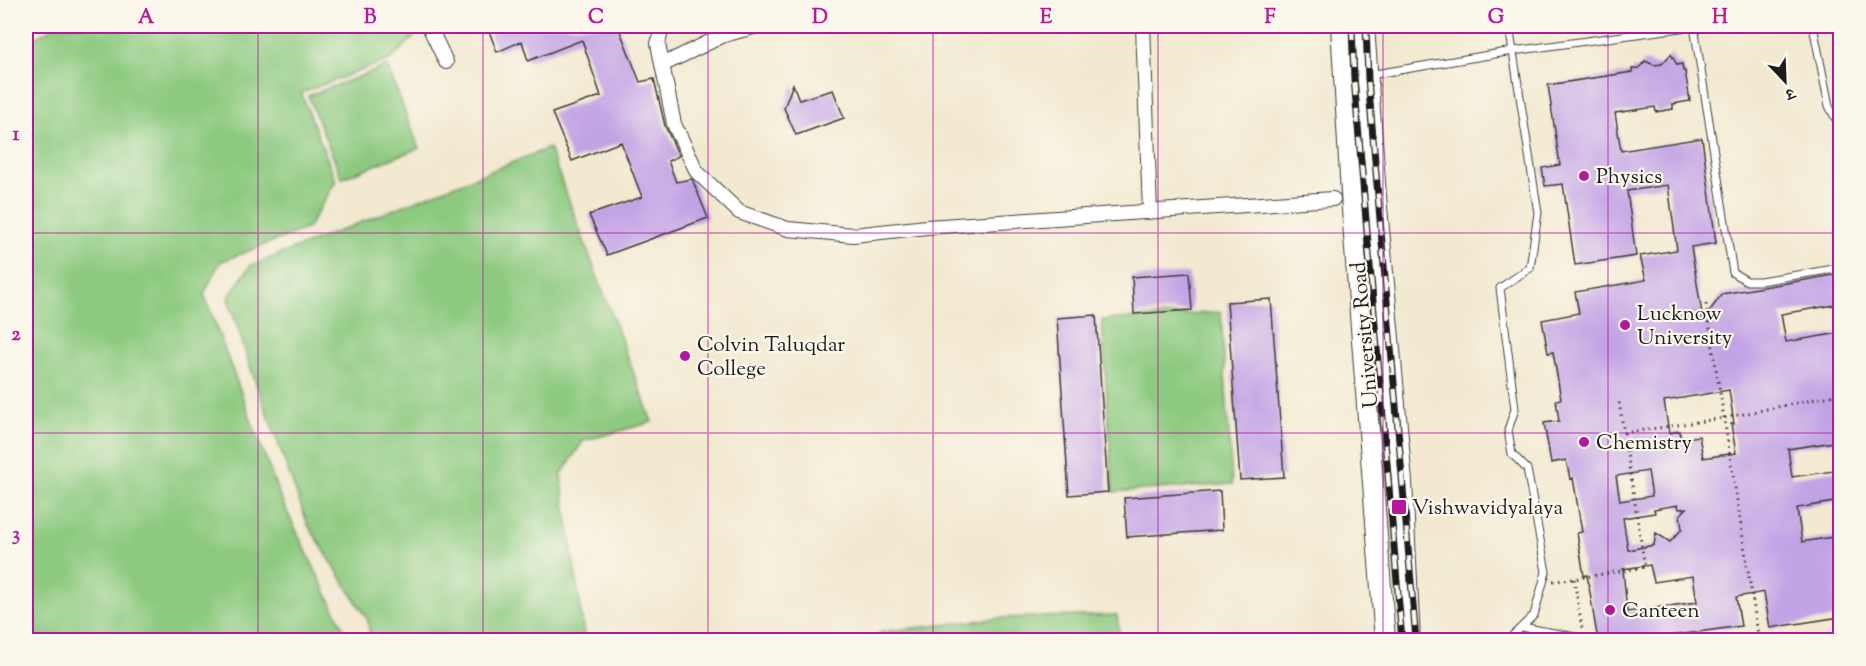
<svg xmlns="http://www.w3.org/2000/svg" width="1866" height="666" viewBox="0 0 1866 666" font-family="'Sorts Mill Goudy','Noto Serif Devanagari',serif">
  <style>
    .green { fill: #8dca80; stroke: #54734e; stroke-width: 1.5 }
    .building { fill: #c2a3e5; fill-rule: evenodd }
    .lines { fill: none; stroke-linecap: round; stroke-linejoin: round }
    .lane-casing { stroke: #3c3b37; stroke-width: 9 }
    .street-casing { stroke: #3c3b37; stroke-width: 16 }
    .secondary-casing { stroke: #3c3b37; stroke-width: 22 }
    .path { stroke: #3c3b37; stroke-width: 3; stroke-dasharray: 1.5 4.5; stroke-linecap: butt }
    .lane { stroke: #fff; stroke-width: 7 }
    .street { stroke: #fff; stroke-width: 14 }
    .secondary { stroke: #fff; stroke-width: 20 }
    .rail-casing { stroke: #1c1c1c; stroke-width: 7 }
    .rail { stroke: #fbf7ec; stroke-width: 4.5; stroke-dasharray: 14; stroke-linecap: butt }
    .grid { fill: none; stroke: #b5179e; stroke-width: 1.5; stroke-opacity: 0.55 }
    .poi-dot { fill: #b5179e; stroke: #fbf7ec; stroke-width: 2 }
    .labels { text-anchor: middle; stroke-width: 4.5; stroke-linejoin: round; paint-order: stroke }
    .poi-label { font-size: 21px; fill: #1c1c1c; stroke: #fbf7ec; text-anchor: start }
    .street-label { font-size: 21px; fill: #1c1c1c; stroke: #fbf7ec }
    .neatline { fill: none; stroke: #b5179e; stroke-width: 2 }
    .grid-label { font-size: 20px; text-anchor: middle; font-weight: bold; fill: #b5179e }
  </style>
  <rect width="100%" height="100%" fill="#fbf7ec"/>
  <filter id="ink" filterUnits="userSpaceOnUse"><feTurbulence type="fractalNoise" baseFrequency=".0167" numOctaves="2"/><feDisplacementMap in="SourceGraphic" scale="12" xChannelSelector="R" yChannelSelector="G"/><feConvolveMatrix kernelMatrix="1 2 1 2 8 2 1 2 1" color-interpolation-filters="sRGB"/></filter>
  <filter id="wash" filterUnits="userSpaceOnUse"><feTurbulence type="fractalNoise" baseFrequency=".008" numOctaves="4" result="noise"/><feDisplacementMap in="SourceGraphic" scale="24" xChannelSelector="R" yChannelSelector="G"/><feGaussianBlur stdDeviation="1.35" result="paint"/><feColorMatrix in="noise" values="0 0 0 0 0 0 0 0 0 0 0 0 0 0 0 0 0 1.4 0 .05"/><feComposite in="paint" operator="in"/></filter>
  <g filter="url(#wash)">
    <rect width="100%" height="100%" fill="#f2e9d0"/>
    <path class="green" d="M 56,26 L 417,26 L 420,31 L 391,59 L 301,93 L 336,181 L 308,228 L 220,262 L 204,294 L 280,497 L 349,640 L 32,640 L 26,619 L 26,43 Z
      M 387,66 L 419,148 L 342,178 L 308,96 Z
      M 549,148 L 652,422 L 583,441 L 561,475 L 585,640 L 370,640 L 368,620 L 308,525 L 253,375 L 228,298 L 250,266 Z
      M 1221,312 L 1232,484 L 1113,492 L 1102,320 Z
      M 1117,615 L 1120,640 L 873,640 L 881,632 L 999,618 Z"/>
    <g id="blocks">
      <path class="building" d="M 487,26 L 618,26 L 640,82 L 654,79 L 665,126 L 679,156 L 668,161 L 676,182 L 692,179 L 708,218 L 607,255 L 589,215 L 642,197 L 621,142 L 572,161 L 552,113 L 601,96 L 582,40 L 528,61 L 522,41 L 497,52 Z
        M 1671,54 L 1677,65 L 1682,64 L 1683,71 L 1685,71 L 1690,101 L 1673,104 L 1673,109 L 1656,112 L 1655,107 L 1615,113 L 1621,151 L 1702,138 L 1716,243 L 1691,247 L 1703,320 L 1722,294 L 1840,274 L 1840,304 L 1781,314 L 1786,342 L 1840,333 L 1840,441 L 1788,449 L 1792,477 L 1840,470 L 1840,501 L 1797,508 L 1802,542 L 1840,536 L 1840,617 L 1770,628 L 1764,592 L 1736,597 L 1741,626 L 1640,640 L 1626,640 L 1597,635 L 1587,575 L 1584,576 L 1577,533 L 1582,532 L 1573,478 L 1570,479 L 1566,460 L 1551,463 L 1544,423 L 1559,421 L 1556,400 L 1561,399 L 1553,352 L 1548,353 L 1542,320 L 1579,313 L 1575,292 L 1646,280 L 1640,256 L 1677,250 L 1668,185 L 1627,191 L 1636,256 L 1575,265 L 1563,184 L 1545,186 L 1542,168 L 1560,165 L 1548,85 L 1632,72 L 1632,69 L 1639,68 L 1645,61 L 1654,65 L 1662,64 ZM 1729,390 L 1734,424 L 1731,424 L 1736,453 L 1703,458 L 1699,436 L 1681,439 L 1680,431 L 1669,433 L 1664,401 ZM 1648,471 L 1652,496 L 1620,501 L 1616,476 ZM 1678,505 L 1679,509 L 1687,508 L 1680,515 L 1682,529 L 1670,542 L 1656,533 L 1654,545 L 1628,550 L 1623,518 L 1655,513 L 1654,509 ZM 1650,565 L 1654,582 L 1693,576 L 1697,602 L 1627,612 L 1623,569 Z
        M 793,84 L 799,100 L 833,90 L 844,118 L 796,135 L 784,108 Z
        M 1189,273 L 1192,310 L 1134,314 L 1132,277 Z
        M 1271,299 L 1284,477 L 1240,480 L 1227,302 Z
        M 1096,315 L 1108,492 L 1069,495 L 1057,318 Z
        M 1220,491 L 1222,530 L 1127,537 L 1124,498 Z"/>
    </g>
  </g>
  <g filter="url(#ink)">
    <use href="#blocks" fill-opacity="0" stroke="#3c3b37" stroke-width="1.5"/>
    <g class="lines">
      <g class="lane-casing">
        <path id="lane" d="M 1694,26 L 1733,273 L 1747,281 L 1760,281 L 1840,268
          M 1813,26 L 1829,106 L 1840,127
          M 1369,75 L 1513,51 L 1695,26
          M 1522,627 L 1591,640
          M 1508,640 L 1534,615 L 1546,572 L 1527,469 L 1512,454 L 1508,430 L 1515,409 L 1500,288 L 1530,268 L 1538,213 L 1509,26
          M 1816,640 L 1840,636"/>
      </g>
      <g class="street-casing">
        <path id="street" d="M 429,26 L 446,62
          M 662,26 L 658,44 L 674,124 L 697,172 L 739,212 L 788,229 L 853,235 L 927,227 L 1333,199
          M 1143,26 L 1150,212
          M 662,65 L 724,35 L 757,26"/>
      </g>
      <g class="secondary-casing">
        <path id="secondary" d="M 1341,26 L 1352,210 L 1385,640
          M 1364,26 L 1376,196 L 1402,482 L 1410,640"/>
      </g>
      <path class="path" d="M 1706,304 L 1759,640
        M 1624,433 L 1724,418 L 1840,394
        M 1574,579 L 1582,628
        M 1553,581 L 1574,579 L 1645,567 L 1619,402"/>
      <use href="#lane" class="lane"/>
      <use href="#street" class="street"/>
      <use href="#secondary" class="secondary"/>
      <g class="rail-casing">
        <path id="rail" d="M 1352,26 L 1354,79 L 1402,640
          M 1366,26 L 1368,79 L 1416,640"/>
      </g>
      <use href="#rail" class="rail"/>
    </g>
  </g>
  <path class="grid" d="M 258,26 L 258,640M 483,26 L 483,640M 708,26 L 708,640M 933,26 L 933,640M 1158,26 L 1158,640M 1383,26 L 1383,640M 1608,26 L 1608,640M 26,233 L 1840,233M 26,433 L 1840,433"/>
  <g class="poi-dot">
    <circle cx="1584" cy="176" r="6"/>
    <circle cx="1625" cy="325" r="6"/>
    <circle cx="685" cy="356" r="6"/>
    <circle cx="1584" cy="442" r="6"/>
    <rect x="1391" y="499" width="16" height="16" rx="3"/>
    <circle cx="1610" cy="610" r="6"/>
  </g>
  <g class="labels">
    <g class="poi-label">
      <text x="1596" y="183">Physics</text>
      <text x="1637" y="320">Lucknow<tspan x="1637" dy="24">University</tspan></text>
      <text x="697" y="351">Colvin Taluqdar<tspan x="697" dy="24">College</tspan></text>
      <text x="1596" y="449">Chemistry</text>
      <text x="1412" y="514">Vishwavidyalaya</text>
      <text x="1622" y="617">Canteen</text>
    </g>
    <g class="street-label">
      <text transform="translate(1364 335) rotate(-95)" y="7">University Road</text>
    </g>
  </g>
  <rect width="1866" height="666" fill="none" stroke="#fbf7ec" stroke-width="66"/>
  <g transform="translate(1785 81) rotate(157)" stroke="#fbf7ec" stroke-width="4.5" paint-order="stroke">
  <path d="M0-4.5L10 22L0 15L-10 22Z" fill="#1c1c1c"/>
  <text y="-9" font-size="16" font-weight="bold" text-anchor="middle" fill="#1c1c1c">उ</text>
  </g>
  <rect x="33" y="33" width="1800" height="600" class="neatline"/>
  <g class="grid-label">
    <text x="146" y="23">A</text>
    <text x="370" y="23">B</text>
    <text x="596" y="23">C</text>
    <text x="820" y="23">D</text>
    <text x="1046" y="23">E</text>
    <text x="1270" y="23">F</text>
    <text x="1496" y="23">G</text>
    <text x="1720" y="23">H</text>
    <text x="16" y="140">1</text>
    <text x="16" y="340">2</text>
    <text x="16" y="540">3</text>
  </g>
</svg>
